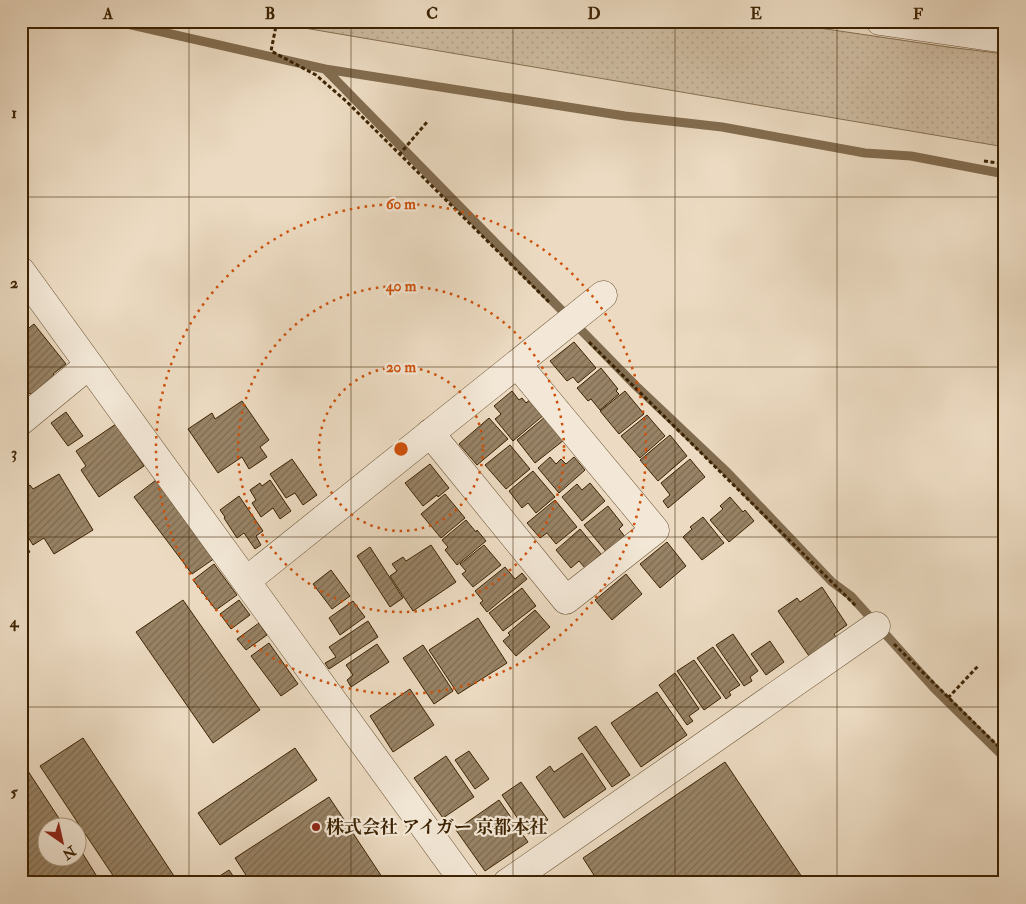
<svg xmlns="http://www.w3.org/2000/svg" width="1026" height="904" viewBox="0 0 1026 904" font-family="'IM FELL Double Pica','Noto Serif JP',serif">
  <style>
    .grass { fill: url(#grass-dots); stroke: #857052 }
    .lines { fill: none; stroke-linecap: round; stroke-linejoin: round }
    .stream { stroke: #826c4f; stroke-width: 9 }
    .building { fill: url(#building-hatch); stroke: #3c2303 }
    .minor-casing { stroke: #685133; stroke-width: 29 }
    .path { stroke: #3c2303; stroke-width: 3; stroke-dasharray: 4 2.5; stroke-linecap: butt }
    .minor { stroke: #f3e8d7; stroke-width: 28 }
    .grid { fill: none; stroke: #3c2303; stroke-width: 1; stroke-opacity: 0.55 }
    .ring { fill: none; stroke: #ce510b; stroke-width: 2.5; stroke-dasharray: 2.5 5 }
    .poi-dot { fill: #8f2418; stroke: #f3e8d7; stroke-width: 2 }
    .labels { text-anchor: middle; stroke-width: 4.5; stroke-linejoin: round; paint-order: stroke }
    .poi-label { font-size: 18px; font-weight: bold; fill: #3c2303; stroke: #f3e8d7; text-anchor: start }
    .centre { fill: #ce510b; stroke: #f3e8d7; stroke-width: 2.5 }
    .ring-label { font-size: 15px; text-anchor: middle; font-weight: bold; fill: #ce510b; stroke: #f3e8d7; stroke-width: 4.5; stroke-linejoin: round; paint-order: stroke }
    .neatline { fill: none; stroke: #3c2303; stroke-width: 2 }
    .grid-label { font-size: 16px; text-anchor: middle; font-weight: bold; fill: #3c2303 }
  </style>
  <defs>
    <pattern id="grass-dots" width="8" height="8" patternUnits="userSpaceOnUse" patternTransform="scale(1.25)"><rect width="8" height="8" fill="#cebca2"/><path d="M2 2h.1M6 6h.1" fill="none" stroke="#b2a18a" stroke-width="1.8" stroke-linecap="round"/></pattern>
    <pattern id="building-hatch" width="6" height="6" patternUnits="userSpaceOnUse" patternTransform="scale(1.25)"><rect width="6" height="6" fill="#988366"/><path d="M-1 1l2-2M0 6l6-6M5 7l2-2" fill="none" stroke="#7d6b52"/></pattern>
  </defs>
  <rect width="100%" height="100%" fill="#ecdbc2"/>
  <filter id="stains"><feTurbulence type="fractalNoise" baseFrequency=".004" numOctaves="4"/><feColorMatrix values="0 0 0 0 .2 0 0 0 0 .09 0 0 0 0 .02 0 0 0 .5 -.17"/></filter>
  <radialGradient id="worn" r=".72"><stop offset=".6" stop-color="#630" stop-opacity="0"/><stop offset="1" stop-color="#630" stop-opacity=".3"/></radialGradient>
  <path class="grass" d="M 263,21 L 772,21 L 948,47 L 1005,54 L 1005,147 Z"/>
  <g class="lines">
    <path class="stream" d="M 114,21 L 325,69 L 625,116 L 722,127 L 865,153 L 911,156 L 1005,174
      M 325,69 L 635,385 L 728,473 L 832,582 L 851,596 L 934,688 L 1005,758"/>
  </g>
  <path class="building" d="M 34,324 L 66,364 L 53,374 L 59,380 L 35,399 L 30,393 L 21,399 L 21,334 Z
    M 574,342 L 596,368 L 578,383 L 573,377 L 567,381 L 550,361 Z
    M 601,368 L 618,389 L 616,391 L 619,394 L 600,410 L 591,399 L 588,401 L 577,388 Z
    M 512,391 L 519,400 L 522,398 L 526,403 L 532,398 L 545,414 L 513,441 L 495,419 L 501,414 L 494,406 Z
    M 625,391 L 644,414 L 619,434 L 600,411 Z
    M 242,401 L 269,440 L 260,447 L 267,457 L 249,469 L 242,457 L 218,473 L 188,429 L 212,413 L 215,419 Z
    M 66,412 L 83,436 L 68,446 L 51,423 Z
    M 647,415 L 665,436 L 640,458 L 621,436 Z
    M 545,417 L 564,440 L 535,463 L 517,440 Z
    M 489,418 L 508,439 L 477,465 L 459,444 Z
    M 116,424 L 144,466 L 99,497 L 81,470 L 86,466 L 76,451 Z
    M 670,435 L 687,456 L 658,481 L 640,460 Z
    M 510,445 L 530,469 L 506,489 L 485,465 Z
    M 550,457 L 556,464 L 561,459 L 566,464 L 574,457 L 585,470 L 559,493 L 538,468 Z
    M 292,459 L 317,495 L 303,505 L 295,493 L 286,498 L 270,474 Z
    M 690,459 L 705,477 L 668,508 L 663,501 L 670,495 L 661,483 Z
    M 430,464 L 449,488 L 438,497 L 437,495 L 423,506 L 405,483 Z
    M 533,471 L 555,497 L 536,513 L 528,503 L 522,508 L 509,491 Z
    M 59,474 L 93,530 L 54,554 L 44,538 L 33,545 L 21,526 L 21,491 L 30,485 L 33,489 Z
    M 156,480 L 215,558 L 192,574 L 134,497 Z
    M 270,480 L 291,511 L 280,519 L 273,508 L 261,517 L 252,503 L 256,500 L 250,490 L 260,483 L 262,486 Z
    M 590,483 L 605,501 L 582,521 L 562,497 L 577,484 L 582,490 Z
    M 445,494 L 465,518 L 441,538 L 421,514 Z
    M 239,496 L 263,531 L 256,536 L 261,545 L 255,549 L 244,533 L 237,538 L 224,518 L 225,517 L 220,510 Z
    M 730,497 L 743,512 L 745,510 L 754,521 L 729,542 L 710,520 L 723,509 L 720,506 Z
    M 555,500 L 577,527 L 556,544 L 547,533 L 540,538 L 527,523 Z
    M 608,506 L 623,525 L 619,529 L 626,538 L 608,554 L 584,525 Z
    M 703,517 L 724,543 L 702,560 L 683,537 L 692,529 L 690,527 Z
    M 466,520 L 476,532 L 477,530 L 486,541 L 457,565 L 445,550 L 448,547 L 442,540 Z
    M 580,529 L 601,554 L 585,568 L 579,561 L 571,568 L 556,550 Z
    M 21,538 L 30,552 L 21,557 Z
    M 667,542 L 686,566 L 660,588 L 640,564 Z
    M 431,545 L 456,582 L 413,611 L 390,576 L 397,571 L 392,564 L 403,557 L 406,561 Z
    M 484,545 L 501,565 L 473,587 L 462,574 L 466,571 L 460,564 Z
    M 370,547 L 403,598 L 390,607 L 357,556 Z
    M 214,564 L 237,595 L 216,610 L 193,580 Z
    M 505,567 L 515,579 L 522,573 L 527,579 L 487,612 L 480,603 L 483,601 L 475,591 Z
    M 331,570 L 350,596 L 332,609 L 313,584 Z
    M 626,574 L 642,594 L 612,620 L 595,600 Z
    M 822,587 L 847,625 L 834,634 L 836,637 L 809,656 L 778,611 L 797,598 L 800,602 Z
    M 522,588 L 536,606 L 503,631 L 489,613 Z
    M 183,600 L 260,710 L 213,743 L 136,632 Z
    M 239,600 L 250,615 L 231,629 L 220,614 Z
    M 353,601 L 365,617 L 340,635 L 329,618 Z
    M 535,610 L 550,627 L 516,656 L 503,641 L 510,635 L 508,633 Z
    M 478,618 L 507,663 L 458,694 L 429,650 Z
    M 368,621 L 378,637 L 329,669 L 325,663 L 336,657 L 329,647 Z
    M 259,623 L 267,635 L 246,650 L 237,639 Z
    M 733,634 L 758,671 L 750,677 L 752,681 L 744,686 L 716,645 Z
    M 770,641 L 784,662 L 766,675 L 751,654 Z
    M 269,643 L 298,684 L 281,696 L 251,656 Z
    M 377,644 L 389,662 L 351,687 L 347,680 L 353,675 L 346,665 Z
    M 423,645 L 453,691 L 434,704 L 403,658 Z
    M 713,647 L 740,685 L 729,692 L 731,695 L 726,699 L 697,658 Z
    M 694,660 L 721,698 L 704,710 L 677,671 Z
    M 675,673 L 699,709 L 689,716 L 693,721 L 687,725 L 659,685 Z
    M 410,689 L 434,725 L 393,752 L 370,716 Z
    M 657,692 L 687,735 L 641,767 L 611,723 Z
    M 596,726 L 630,775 L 612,787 L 578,738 Z
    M 83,738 L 176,879 L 171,883 L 118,883 L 40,766 Z
    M 295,748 L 317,780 L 220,845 L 198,813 Z
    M 469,751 L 489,779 L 475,789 L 455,760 Z
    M 582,753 L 606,789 L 564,818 L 536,777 L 550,766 L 554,772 Z
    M 446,756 L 474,797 L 443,818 L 414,778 Z
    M 725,762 L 806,883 L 599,883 L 583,858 Z
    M 26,768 L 64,826 L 48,826 L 48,856 L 78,856 L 78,846 L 101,883 L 21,883 L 21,771 Z
    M 521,782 L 548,820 L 528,834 L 502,795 Z
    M 329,797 L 386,883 L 251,883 L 235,858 Z
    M 499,800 L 528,842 L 485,871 L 456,830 Z
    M 229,870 L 238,883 L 209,883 Z"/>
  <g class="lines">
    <g class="minor-casing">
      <path id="minor" d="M 880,21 L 1005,39
        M 21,271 L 465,883
        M 21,421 L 89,365
        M 430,433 L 566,600 L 655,530 L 517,364
        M 246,581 L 603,295
        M 507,883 L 876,626"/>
    </g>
    <path class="path" d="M 277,21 L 271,51 L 316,75 L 346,101 L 549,302
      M 399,155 L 427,122
      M 984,161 L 1005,164
      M 589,342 L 856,606
      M 894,644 L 1005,753
      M 948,698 L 979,665"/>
    <use href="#minor" class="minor"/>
  </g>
  <path class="grid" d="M 189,21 L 189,883M 351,21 L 351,883M 513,21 L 513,883M 675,21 L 675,883M 837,21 L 837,883M 21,197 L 1005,197M 21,367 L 1005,367M 21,537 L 1005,537M 21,707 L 1005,707"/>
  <g class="ring">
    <circle cx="401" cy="449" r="82"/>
    <circle cx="401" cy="449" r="163"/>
    <circle cx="401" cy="449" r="245"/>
  </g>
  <circle class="poi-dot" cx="316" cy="827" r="5"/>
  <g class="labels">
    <g class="poi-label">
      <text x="326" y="833">株式会社 アイガー 京都本社</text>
    </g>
  </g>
  <circle cx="401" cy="449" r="8" class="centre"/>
  <g class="ring-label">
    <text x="401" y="209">60 m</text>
    <text x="401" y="291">40 m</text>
    <text x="401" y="372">20 m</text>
  </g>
  <rect width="1026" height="904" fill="none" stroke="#ecdbc2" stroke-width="55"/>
  <g transform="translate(62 842) rotate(146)"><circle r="24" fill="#f3e8d7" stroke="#aa9982"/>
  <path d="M0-4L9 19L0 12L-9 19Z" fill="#8f2418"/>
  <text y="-8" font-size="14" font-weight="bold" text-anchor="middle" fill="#3c2303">N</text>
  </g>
  <rect x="28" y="28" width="970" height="848" class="neatline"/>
  <g class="grid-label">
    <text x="108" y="19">A</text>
    <text x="270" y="19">B</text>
    <text x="432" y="19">C</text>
    <text x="594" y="19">D</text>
    <text x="756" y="19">E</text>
    <text x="918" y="19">F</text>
    <text x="14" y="118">1</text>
    <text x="14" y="288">2</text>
    <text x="14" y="458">3</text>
    <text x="14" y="627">4</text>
    <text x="14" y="797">5</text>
  </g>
  <rect width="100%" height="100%" filter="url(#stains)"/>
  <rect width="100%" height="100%" fill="url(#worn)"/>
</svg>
